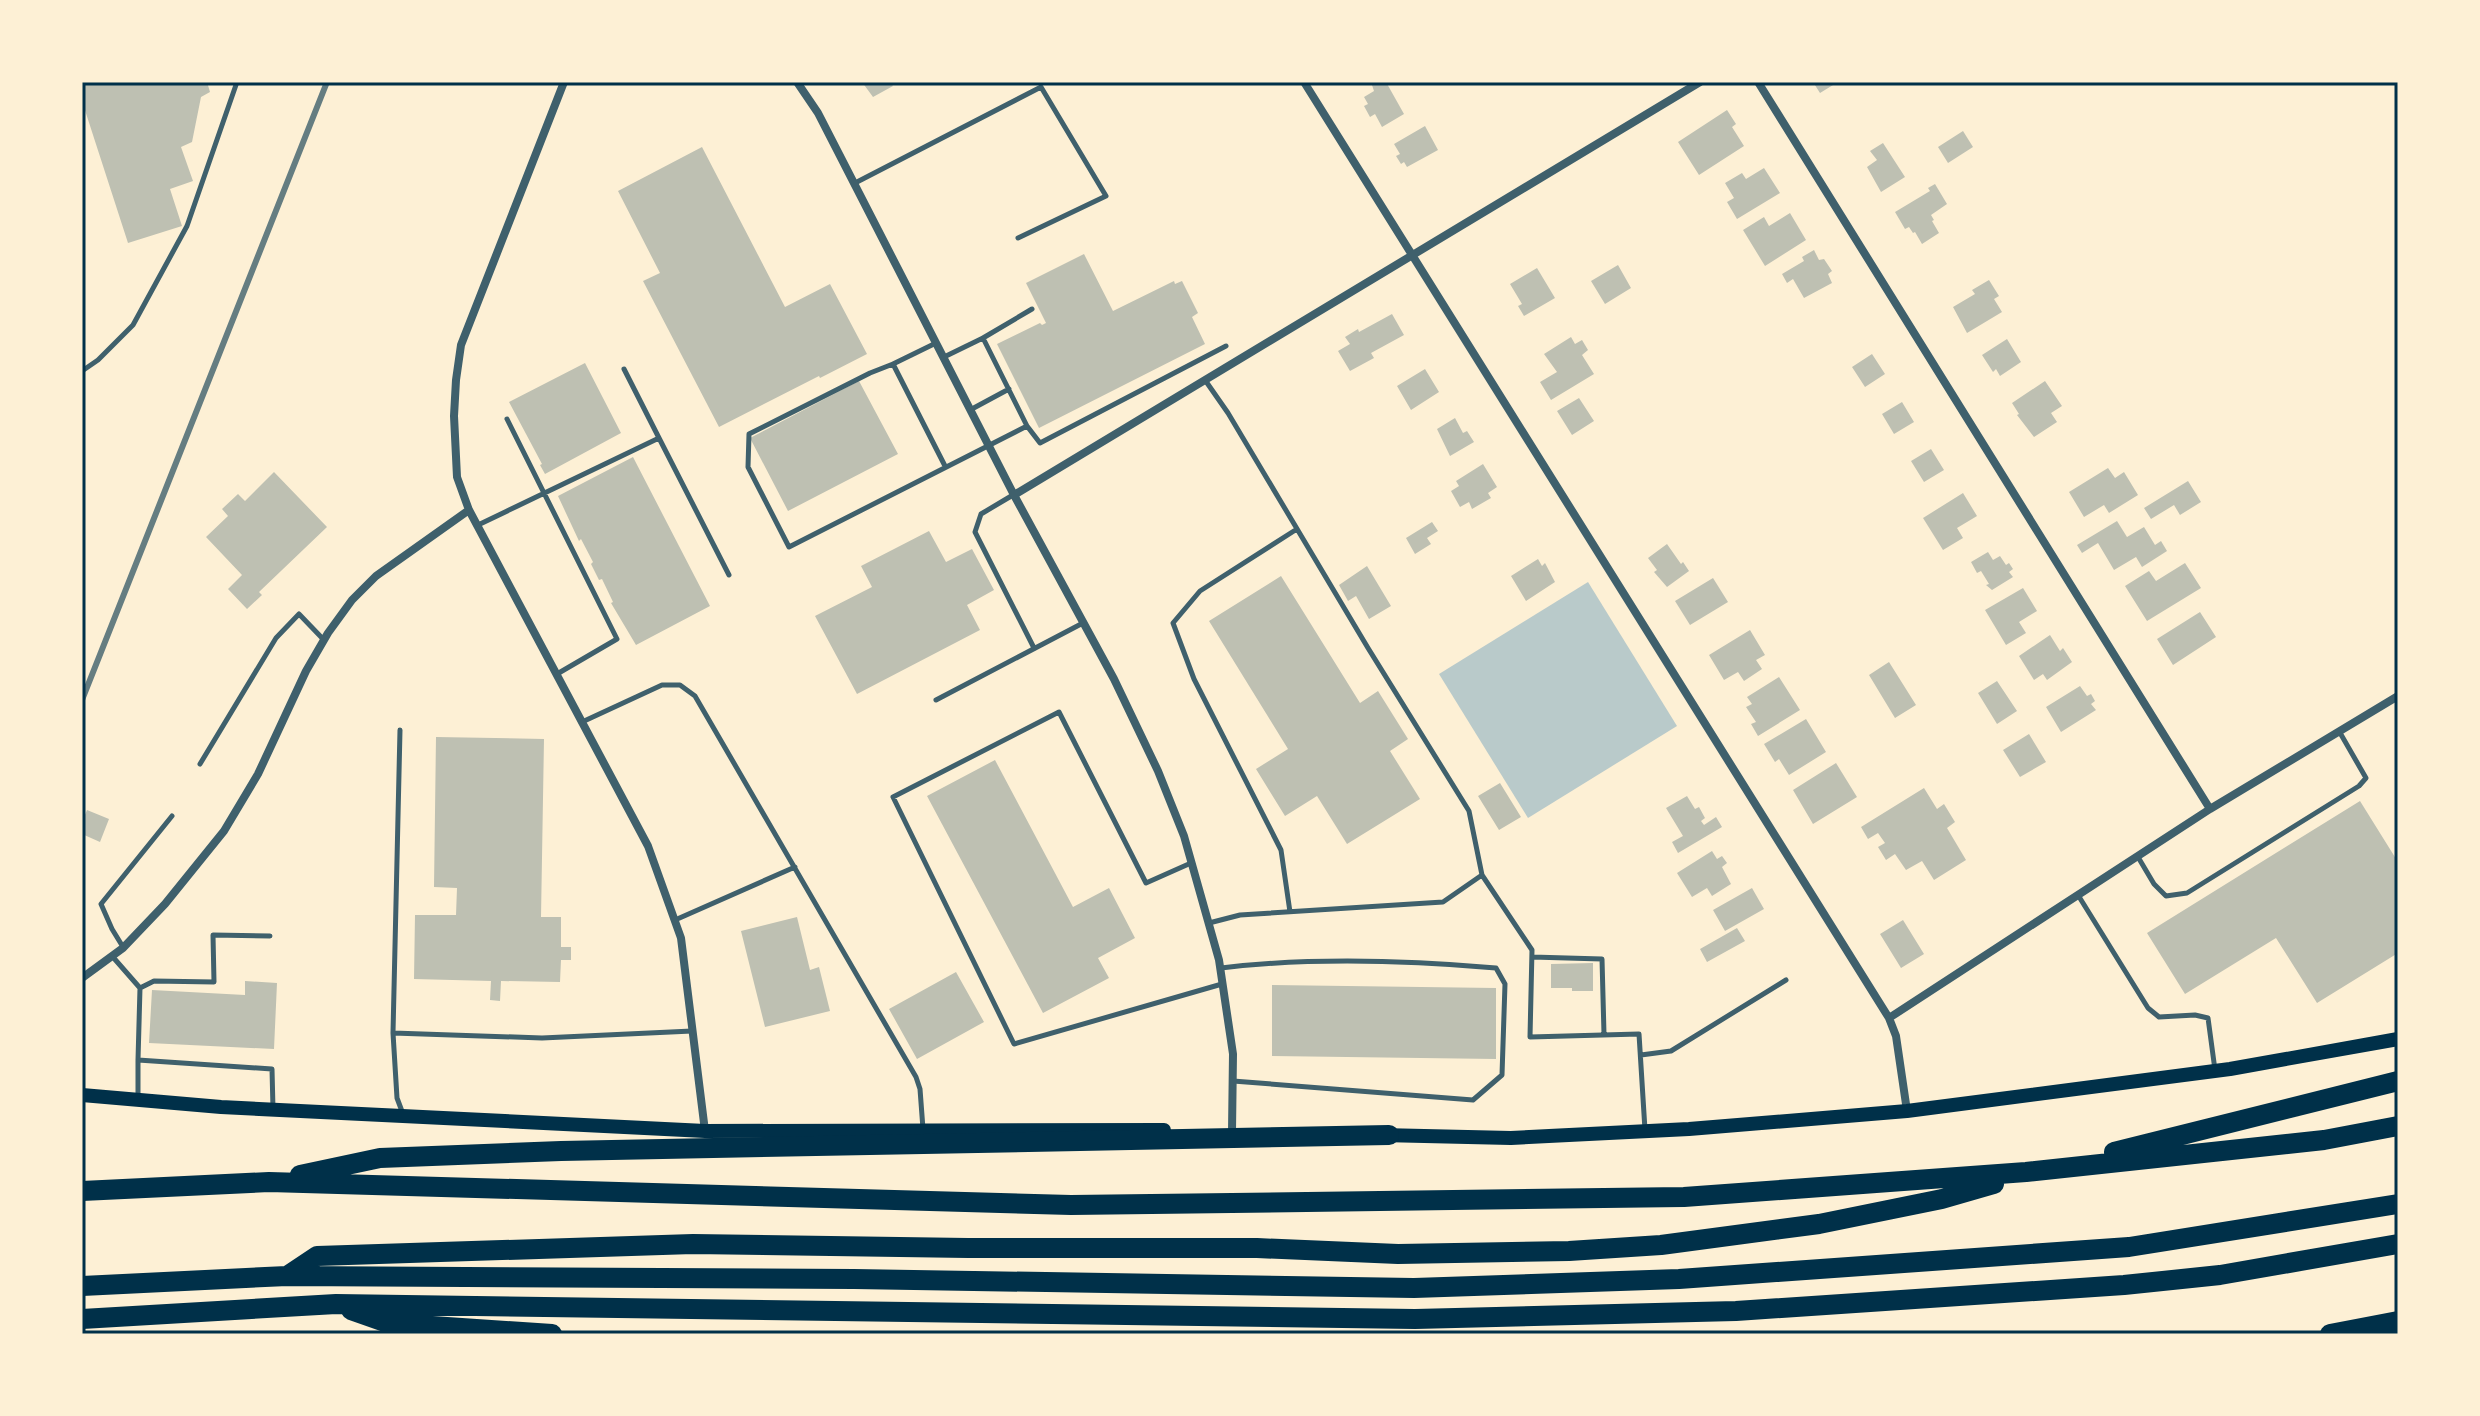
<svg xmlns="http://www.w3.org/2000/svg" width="2480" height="1416" viewBox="0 0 2480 1416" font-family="Jost,sans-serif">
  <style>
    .green { fill: #b9caca }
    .building { fill: #bec0b2 }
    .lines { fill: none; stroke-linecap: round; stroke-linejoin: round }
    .service { stroke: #3f606c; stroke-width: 5 }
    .minor { stroke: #3f606c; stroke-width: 8 }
    .secondary { stroke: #003049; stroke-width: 14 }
    .motorway { stroke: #003049; stroke-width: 20 }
    .rail { stroke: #657d81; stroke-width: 6 }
    .neatline { fill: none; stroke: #003049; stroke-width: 3 }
  </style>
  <rect width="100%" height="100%" fill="#fdf0d5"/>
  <path class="green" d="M 1588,582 L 1677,726 L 1528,818 L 1439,674 Z"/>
  <path class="building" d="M 82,82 L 207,82 L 210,92 L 201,97 L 192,142 L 181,147 L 193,181 L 170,189 L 182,226 L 128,243 L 82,101 Z
    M 862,82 L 890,82 L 893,86 L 873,97 Z
    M 1371,82 L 1386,82 L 1404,114 L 1382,127 L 1375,114 L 1370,117 L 1364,106 L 1368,104 L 1364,97 L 1374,91 Z
    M 1813,82 L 1838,82 L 1820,93 Z
    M 1727,110 L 1736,124 L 1732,127 L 1744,146 L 1699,175 L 1678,142 Z
    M 1425,126 L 1438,150 L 1407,167 L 1404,162 L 1401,164 L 1396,156 L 1400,154 L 1394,144 Z
    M 1963,131 L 1973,147 L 1948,163 L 1938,147 Z
    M 1883,143 L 1905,177 L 1881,192 L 1867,167 L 1877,160 L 1870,151 Z
    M 702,147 L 785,307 L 830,284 L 867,354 L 820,378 L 819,376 L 719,427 L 643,281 L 660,273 L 618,191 Z
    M 1764,168 L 1780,193 L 1737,219 L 1727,202 L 1734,198 L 1725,183 L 1742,173 L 1746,179 Z
    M 1935,184 L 1947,204 L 1931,215 L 1934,220 L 1932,221 L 1939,233 L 1922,244 L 1915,232 L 1913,233 L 1909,227 L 1905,229 L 1895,212 L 1930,191 L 1928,188 Z
    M 1790,213 L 1806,240 L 1765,266 L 1743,230 L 1764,217 L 1769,226 Z
    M 1814,250 L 1819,260 L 1824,259 L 1832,271 L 1828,274 L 1832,283 L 1804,298 L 1793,279 L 1787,283 L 1782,274 L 1804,261 L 1802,257 Z
    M 1084,254 L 1113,311 L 1174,281 L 1175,284 L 1182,281 L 1198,313 L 1192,317 L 1205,344 L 1039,428 L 997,344 L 1040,323 L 1042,325 L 1046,323 L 1026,283 Z
    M 1618,265 L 1631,288 L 1605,304 L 1591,281 Z
    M 1537,268 L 1555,298 L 1524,316 L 1518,306 L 1522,304 L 1510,284 Z
    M 1989,280 L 1999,296 L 1994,299 L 2002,312 L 1967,333 L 1953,307 L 1975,294 L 1972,290 Z
    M 1392,314 L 1404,335 L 1371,353 L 1374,358 L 1350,371 L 1338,351 L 1350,344 L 1345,337 L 1358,329 L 1359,332 Z
    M 1571,337 L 1575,344 L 1582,340 L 1588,350 L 1582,355 L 1594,374 L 1551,400 L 1540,382 L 1557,372 L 1544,354 Z
    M 2007,339 L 2021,362 L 2000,376 L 1996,369 L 1993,372 L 1982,355 Z
    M 1872,354 L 1885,374 L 1865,387 L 1852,367 Z
    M 585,363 L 621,433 L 545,474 L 540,465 L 542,464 L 509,402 Z
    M 1425,369 L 1439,392 L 1411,410 L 1397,386 Z
    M 859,381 L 898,454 L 788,511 L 750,438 Z
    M 2045,381 L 2062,406 L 2051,413 L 2057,422 L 2034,437 L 2017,415 L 2019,414 L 2012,403 Z
    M 1579,398 L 1594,421 L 1572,435 L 1557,411 Z
    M 1902,402 L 1914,422 L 1894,434 L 1882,414 Z
    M 1455,418 L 1463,433 L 1467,431 L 1474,442 L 1450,456 L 1437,429 Z
    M 1931,449 L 1944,470 L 1924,482 L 1911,461 Z
    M 633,457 L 710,606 L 636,645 L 611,603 L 613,602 L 602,579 L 599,580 L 591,564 L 593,562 L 581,539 L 579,541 L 558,496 Z
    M 1483,464 L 1497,487 L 1488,493 L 1491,498 L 1472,509 L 1469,502 L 1460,507 L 1451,491 L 1459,486 L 1456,481 Z
    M 2108,468 L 2115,478 L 2124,472 L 2138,495 L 2109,513 L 2104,505 L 2084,517 L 2069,492 Z
    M 274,472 L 327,527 L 259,592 L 262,595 L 247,609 L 228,589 L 242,575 L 206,537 L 228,516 L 222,509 L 238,494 L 245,501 Z
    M 2188,481 L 2201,502 L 2180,515 L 2174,505 L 2151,519 L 2144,508 Z
    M 1963,493 L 1977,516 L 1957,528 L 1963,538 L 1943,550 L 1923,518 Z
    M 2117,521 L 2127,537 L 2144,527 L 2155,545 L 2161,541 L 2167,551 L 2142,567 L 2136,557 L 2114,570 L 2098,543 L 2082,553 L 2077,545 Z
    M 1432,522 L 1438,531 L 1427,538 L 1431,544 L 1415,554 L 1406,538 Z
    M 929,531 L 946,562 L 972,549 L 994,590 L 967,605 L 980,630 L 857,694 L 815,616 L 872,587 L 861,566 Z
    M 1667,544 L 1681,564 L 1683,562 L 1689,571 L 1667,587 L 1654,572 L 1657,570 L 1648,558 Z
    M 1988,552 L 1993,560 L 2000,556 L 2006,565 L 2009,563 L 2013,569 L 2009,572 L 2013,577 L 1992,590 L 1986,585 L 1989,584 L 1981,571 L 1977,573 L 1971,562 Z
    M 1538,559 L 1542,566 L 1545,563 L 1555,582 L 1526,601 L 1511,576 Z
    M 2185,563 L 2201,588 L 2147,621 L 2125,586 L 2149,571 L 2156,581 Z
    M 1367,566 L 1391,606 L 1369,619 L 1356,596 L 1348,601 L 1339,585 Z
    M 1281,576 L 1360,703 L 1378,691 L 1408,739 L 1390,751 L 1420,799 L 1347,844 L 1317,796 L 1285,816 L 1256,769 L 1288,749 L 1209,621 Z
    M 1713,578 L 1728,602 L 1690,625 L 1675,601 Z
    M 2023,588 L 2037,611 L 2019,622 L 2026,633 L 2006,645 L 1985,610 Z
    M 2200,612 L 2216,637 L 2173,665 L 2157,639 Z
    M 1750,630 L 1765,655 L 1756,660 L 1762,669 L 1744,681 L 1738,672 L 1724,680 L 1709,655 Z
    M 2050,635 L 2060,651 L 2063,648 L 2072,662 L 2047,680 L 2043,674 L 2034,680 L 2019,656 Z
    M 1889,662 L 1916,705 L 1895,718 L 1869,675 Z
    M 1779,677 L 1800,710 L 1758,736 L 1751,724 L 1756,722 L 1746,707 L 1752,704 L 1747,697 Z
    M 1997,681 L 2017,711 L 1997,724 L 1978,693 Z
    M 2080,686 L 2087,696 L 2091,694 L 2095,701 L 2091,704 L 2096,710 L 2061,732 L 2046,707 Z
    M 1806,719 L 1826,752 L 1789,775 L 1779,759 L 1775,762 L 1764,744 Z
    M 2029,734 L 2046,762 L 2020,777 L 2003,750 Z
    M 436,737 L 544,739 L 541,917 L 561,917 L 561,947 L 571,947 L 571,960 L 561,960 L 560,982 L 501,981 L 500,1001 L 490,1000 L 491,981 L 414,979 L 415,915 L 456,915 L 457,888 L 434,887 Z
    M 995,760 L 1073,907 L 1109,888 L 1135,938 L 1098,958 L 1109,978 L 1043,1013 L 927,796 Z
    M 1836,763 L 1857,797 L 1813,824 L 1793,790 Z
    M 1500,783 L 1521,817 L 1499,830 L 1478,796 Z
    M 1924,788 L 1937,809 L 1944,804 L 1955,822 L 1947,828 L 1966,860 L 1934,880 L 1922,861 L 1906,870 L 1895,854 L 1886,860 L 1878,847 L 1885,843 L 1878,833 L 1868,839 L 1861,827 Z
    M 1687,796 L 1695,809 L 1699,807 L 1705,818 L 1701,821 L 1704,825 L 1716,817 L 1722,827 L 1678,853 L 1672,842 L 1683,836 L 1666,808 Z
    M 2360,801 L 2398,862 L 2398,953 L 2317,1003 L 2276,938 L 2185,994 L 2147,933 Z
    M 87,810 L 109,819 L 100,842 L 82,834 L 82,822 Z
    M 1712,851 L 1717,859 L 1722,856 L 1727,863 L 1722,867 L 1731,884 L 1712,896 L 1707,888 L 1692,897 L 1677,873 Z
    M 1752,888 L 1764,909 L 1725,931 L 1713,910 Z
    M 797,917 L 810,970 L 819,967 L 830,1011 L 765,1027 L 741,931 Z
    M 1903,920 L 1924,954 L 1901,968 L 1880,934 Z
    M 1737,928 L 1745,941 L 1707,962 L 1700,949 Z
    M 1593,963 L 1593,991 L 1572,991 L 1572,988 L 1551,988 L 1551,964 Z
    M 956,972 L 984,1022 L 917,1059 L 889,1009 Z
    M 245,981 L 277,983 L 274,1049 L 149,1043 L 152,990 L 245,995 Z
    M 1272,985 L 1496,988 L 1496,1059 L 1272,1056 Z"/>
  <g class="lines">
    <path class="service" d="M 855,183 L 1041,87 L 1106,196 L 1018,238
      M 936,343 L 893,364 L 945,466
      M 944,357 L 983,338
      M 893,364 L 870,373 L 749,434 L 748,467 L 789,547 L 1027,426 L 983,338 L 1032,309
      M 624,369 L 659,438
      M 82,371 L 98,360 L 133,325 L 187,226 L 237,82
      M 1205,380 L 1228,413 L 1368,648 L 1469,811 L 1482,875 L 1443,902 L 1240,915 L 1209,923
      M 970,410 L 1009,389
      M 507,419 L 617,639 L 557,674
      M 1027,426 L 1040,443 L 1226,346
      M 1013,495 L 981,514 L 975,532 L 1034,648
      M 478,525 L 659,438 L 729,575
      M 936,700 L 1083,623
      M 582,722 L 662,685 L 680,685 L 695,696 L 916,1077 L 920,1089 L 923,1129
      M 200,764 L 276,638 L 299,614 L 323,639
      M 2138,857 L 2154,884 L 2166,896 L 2187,893 L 2359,786 L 2366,778 L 2339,731
      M 1191,863 L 1146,883 L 1059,712 L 893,797 L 1014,1044 L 1222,984
      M 1482,875 L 1532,950 L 1530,1037 L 1639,1034 L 1645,1130
      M 2078,895 L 2148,1008 L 2159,1017 L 2195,1015 L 2208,1018 L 2215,1070
      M 1290,912 L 1281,850 L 1194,679 L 1173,623 L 1200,591 L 1297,529
      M 675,920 L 795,867
      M 123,947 L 112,929 L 101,904 L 172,816
      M 112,956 L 140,988 L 138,1060 L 272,1069 L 273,1109
      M 1532,957 L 1602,959 L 1604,1034
      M 1221,968 C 1312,957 1404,960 1496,968 L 1505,984 L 1502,1075 L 1473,1100 L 1233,1081
      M 140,988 L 154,981 L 214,982 L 213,935 L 270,936
      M 393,1033 L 400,730
      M 1641,1055 L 1671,1051 L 1786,980
      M 138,1099 L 138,1060
      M 403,1114 L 397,1098 L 393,1033 L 542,1038 L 692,1031"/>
    <path class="minor" d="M 564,82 L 461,345 L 456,380 L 454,416 L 457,477 L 469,510 L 648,846 L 681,938 L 705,1131
      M 797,82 L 818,113 L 1014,495 L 1114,679 L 1158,771 L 1184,836 L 1219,960 L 1233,1054 L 1232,1131
      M 1304,82 L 1889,1018 L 1896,1036 L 1907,1111
      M 1758,82 L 2210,809
      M 1014,495 L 1700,82
      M 82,978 L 123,948 L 165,904 L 224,831 L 258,774 L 306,671 L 328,633 L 352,600 L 376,576 L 469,510
      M 1889,1018 L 2210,809 L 2398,696"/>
    <path class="secondary" d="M 82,1095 L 221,1107 L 705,1131 L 1164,1130
      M 1381,1135 L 1511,1138 L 1689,1129 L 1907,1111 L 2230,1069 L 2398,1039"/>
    <path class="motorway" d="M 2114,1152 L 2398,1081
      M 300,1175 L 380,1158 L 561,1151 L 1389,1135
      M 82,1191 L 269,1182 L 1071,1205 L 1684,1197 L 2026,1172 L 2324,1140 L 2398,1126
      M 287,1276 L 317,1256 L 693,1244 L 968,1248 L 1257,1248 L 1398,1254 L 1569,1251 L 1661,1245 L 1819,1224 L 1942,1199 L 1994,1184
      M 82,1286 L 287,1276 L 854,1279 L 1414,1288 L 1679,1279 L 2129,1247 L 2398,1204
      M 351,1310 L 388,1323 L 552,1334
      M 82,1319 L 336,1304 L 1415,1319 L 1736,1311 L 2124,1285 L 2220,1275 L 2398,1244
      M 2330,1334 L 2398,1321"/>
    <path class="rail" d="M 82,700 L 327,82"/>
  </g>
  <rect width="2480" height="1416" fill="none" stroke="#fdf0d5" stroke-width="168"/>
  <rect x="84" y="84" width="2312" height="1248" class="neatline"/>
</svg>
